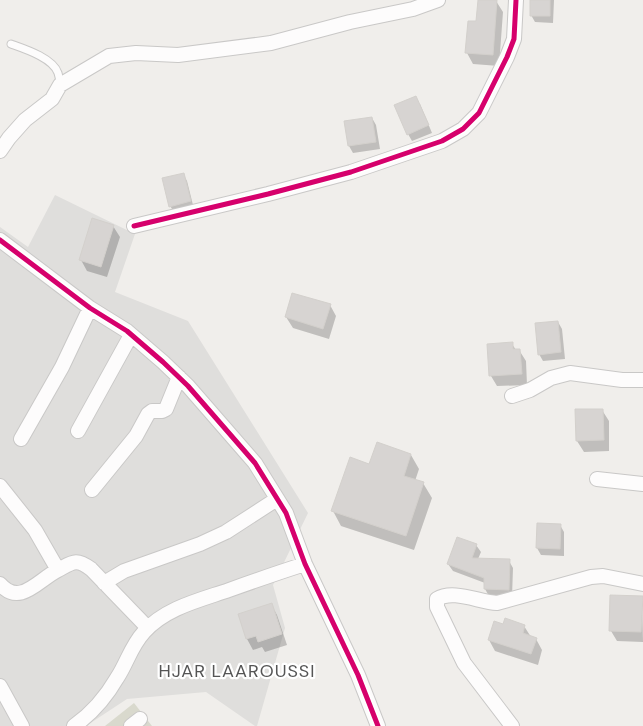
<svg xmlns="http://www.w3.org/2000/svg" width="643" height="726" viewBox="0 0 643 726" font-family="'DM Sans',sans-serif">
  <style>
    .residential { fill: #dfdedc }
    .construction { fill: #d9d9cd }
    .shadow { fill: #0003 }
    .building { fill: #d7d4d2; stroke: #d3d0cc }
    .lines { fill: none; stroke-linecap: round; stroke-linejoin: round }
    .lane-casing { stroke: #c9c8c7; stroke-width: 9 }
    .street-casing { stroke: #c9c8c7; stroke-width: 16 }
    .lane { stroke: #fdfcfc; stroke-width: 7 }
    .street { stroke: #fdfcfc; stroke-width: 14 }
    .cycleway-casing { stroke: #fff; stroke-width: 8 }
    .cycleway { stroke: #d6006c; stroke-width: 5 }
    .labels { text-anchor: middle; stroke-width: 4.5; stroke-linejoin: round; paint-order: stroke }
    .neighbourhood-label { font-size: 18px; letter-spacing: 1px; fill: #555; stroke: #fff }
  </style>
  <rect width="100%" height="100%" fill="#f0eeeb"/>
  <path class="residential" d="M 55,195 L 135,234 L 115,292 L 188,321 L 308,513 L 273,585 L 285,628 L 257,726 L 255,726 L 206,692 L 127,699 L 86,726 L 0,726 L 0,227 L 28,247 Z"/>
  <path class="construction" d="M 134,703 L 152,726 L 105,726 Z"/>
  <path class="shadow" d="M 479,0 L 496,1 L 503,12 L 499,66 L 473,64 L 467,53 L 477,22 Z
    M 532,0 L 554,0 L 553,23 L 535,22 L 531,15 Z
    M 420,104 L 432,133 L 412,141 L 408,134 Z
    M 372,118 L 376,125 L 380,149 L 353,153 L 349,146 Z
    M 183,174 L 187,181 L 194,209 L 175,213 L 170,206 Z
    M 113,226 L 120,237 L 107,277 L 87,271 L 81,260 Z
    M 330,305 L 336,316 L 329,339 L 293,328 L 286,317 Z
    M 558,322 L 562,329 L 565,359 L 543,361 L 539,354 Z
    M 512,344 L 516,350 L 519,350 L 526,361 L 527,385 L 497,386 L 491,376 Z
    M 602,410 L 609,421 L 609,451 L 584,452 L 577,441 Z
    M 411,455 L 419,469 L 415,481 L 423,483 L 432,498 L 414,550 L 341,526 L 333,511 L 370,465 Z
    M 538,524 L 560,525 L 564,532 L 564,556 L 541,555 L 537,548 Z
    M 476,545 L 481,552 L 478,559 L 509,561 L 513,568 L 512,597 L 489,596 L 485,589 L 485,583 L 453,571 L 448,564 Z
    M 642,597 L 643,642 L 617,641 L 611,631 Z
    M 271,604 L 277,615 L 287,645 L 265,652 L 262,647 L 253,650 L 247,639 L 239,615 Z
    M 504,626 L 524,626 L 531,637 L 536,639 L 542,650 L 538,665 L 495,651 L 489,640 Z"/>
  <path class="building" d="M 478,0 L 497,0 L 493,55 L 465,53 L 468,21 L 476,21 Z
    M 530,0 L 550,0 L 550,16 L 530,16 Z
    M 416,96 L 429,125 L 407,135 L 394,105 Z
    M 372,117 L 376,142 L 348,146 L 344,121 Z
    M 184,173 L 191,201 L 169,207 L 162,178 Z
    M 92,218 L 114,225 L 101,267 L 79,260 Z
    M 292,293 L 331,304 L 323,329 L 285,317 Z
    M 558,321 L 561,352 L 538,355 L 535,323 Z
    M 513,342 L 513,349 L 520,349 L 522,374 L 489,376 L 487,344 Z
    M 575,409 L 603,409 L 604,440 L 576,441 Z
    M 377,442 L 411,454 L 404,476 L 424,482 L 406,536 L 331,511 L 350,457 L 369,464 Z
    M 537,523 L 561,524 L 560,549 L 536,548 Z
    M 457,537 L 477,544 L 472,558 L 510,559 L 509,590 L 484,589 L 484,578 L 447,564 Z
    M 610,595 L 643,596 L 641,632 L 609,631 Z
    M 272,603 L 282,634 L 258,642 L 256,636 L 246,639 L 238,614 Z
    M 505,618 L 525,625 L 523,633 L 537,638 L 531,654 L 488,640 L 494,621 L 503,624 Z"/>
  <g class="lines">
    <g class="lane-casing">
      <path id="lane" d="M 11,44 C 25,49 53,58 58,73 C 59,76 60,81 60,85"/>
    </g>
    <g class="street-casing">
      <path id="street" d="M 0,151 L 9,138 L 25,120 L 52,99 L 60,85 L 109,56 L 136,53 L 178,55 L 271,43 L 350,22 L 413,9 L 438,0
        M 134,226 L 268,194 L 351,172 L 442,141 L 463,129 L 479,113 L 507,57 L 514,39 L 516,0
        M 0,240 L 90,308 L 127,331 L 163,362 L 188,386 L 255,463 L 286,513 L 305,564 L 358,675 L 378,726
        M 512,396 L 530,390 L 551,378 L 570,373 L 622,380 L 643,380
        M 78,431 L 131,335
        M 21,439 L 62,367 L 90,308
        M 597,479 L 643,484
        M 0,486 L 35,530 L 58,570 C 38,580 20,607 0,584
        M 92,490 L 136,436 L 148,414 L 152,411 L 162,411 L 166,409 L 179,377
        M 58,570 C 73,562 76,558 91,569 L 148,628
        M 104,583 L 124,571 L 200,544 L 226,532 L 277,499
        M 0,686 L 22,726
        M 74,726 C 91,714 106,697 117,678 C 127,663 131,646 144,632 C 165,608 200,600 229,590 C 254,581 280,572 305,564
        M 131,726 L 140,719
        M 512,726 L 464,663 L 437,607 L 437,599 C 453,589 479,602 497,603 L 591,577 L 603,576 L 643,584"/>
    </g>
    <use href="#lane" class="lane"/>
    <use href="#street" class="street"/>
    <g class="cycleway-casing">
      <path id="cycleway" d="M 134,226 L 268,194 L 351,172 L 442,141 L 463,129 L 479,113 L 507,57 L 514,39 L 516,0
        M 0,240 L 90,308 L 127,331 L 163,362 L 188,386 L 255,463 L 286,513 L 305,564 L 358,675 L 378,726"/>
    </g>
    <use href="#cycleway" class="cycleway"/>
  </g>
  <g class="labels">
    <g class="neighbourhood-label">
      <text x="237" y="677">HJAR LAAROUSSI</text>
    </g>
  </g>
</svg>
